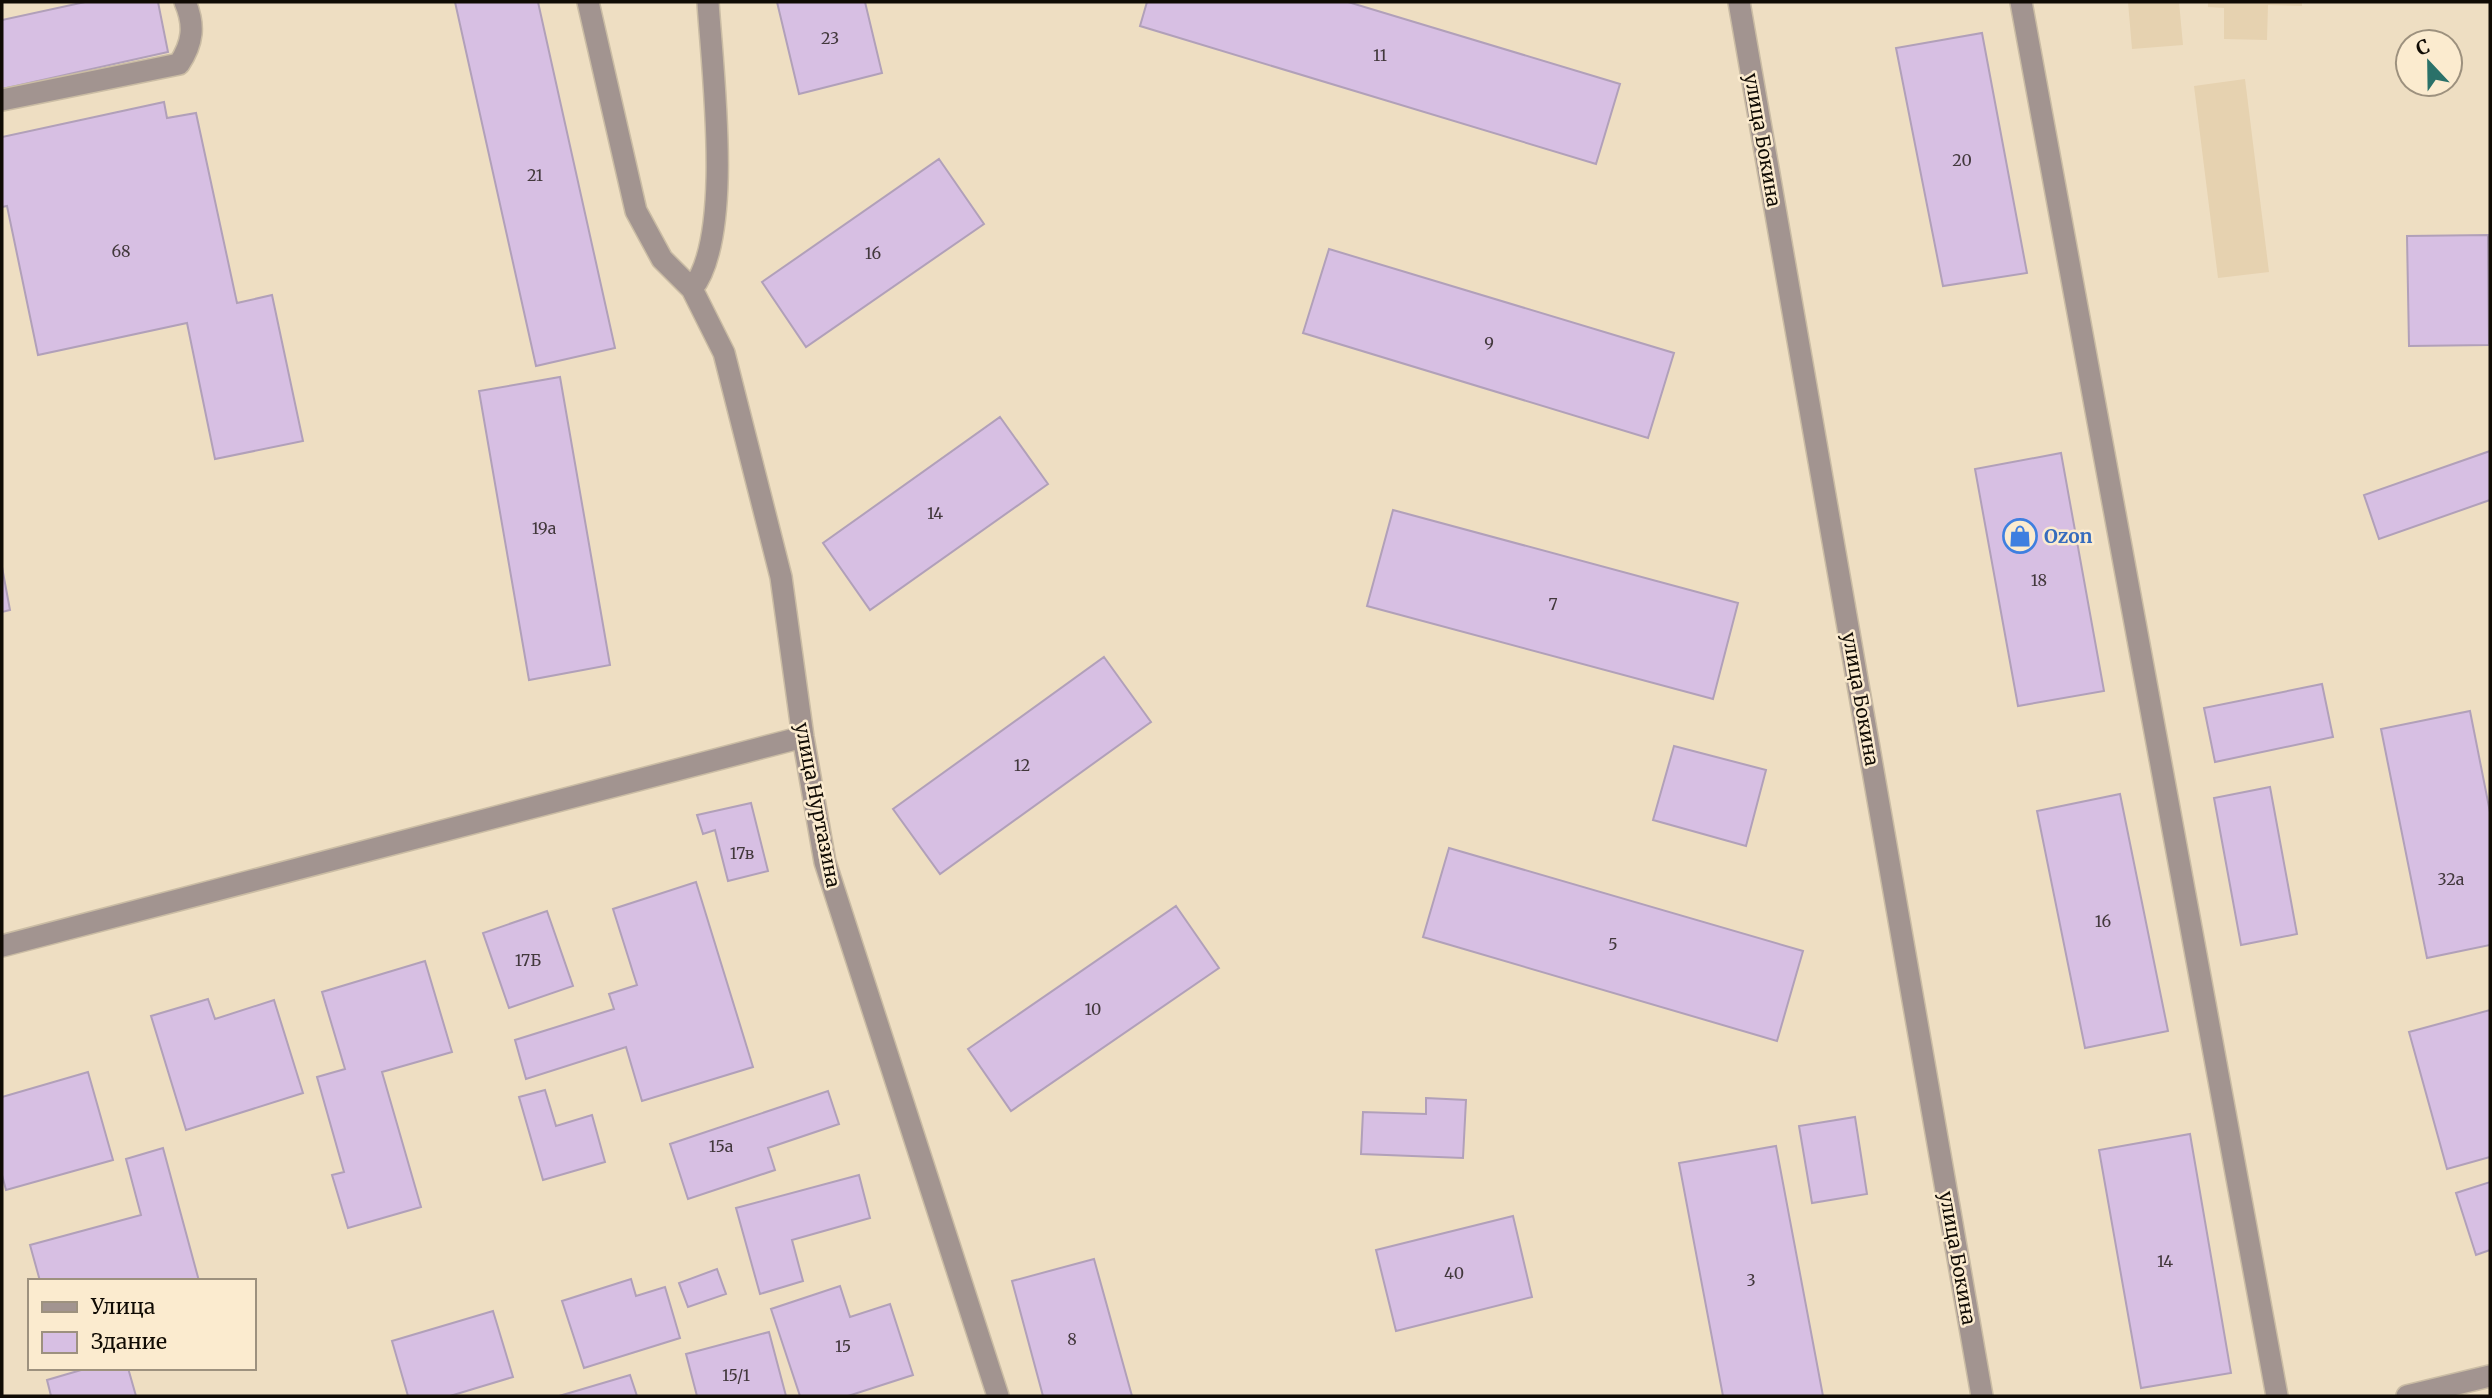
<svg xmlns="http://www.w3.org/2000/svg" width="2492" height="1398" viewBox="0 0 2492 1398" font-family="Merriweather,serif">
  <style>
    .built { fill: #e6d2b0 }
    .building { fill: #d7bfe3; stroke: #b1a0b9; stroke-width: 2 }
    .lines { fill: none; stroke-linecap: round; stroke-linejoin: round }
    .minor-casing { stroke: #cabca4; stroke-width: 24 }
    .minor { stroke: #a29490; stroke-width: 21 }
    .labels { text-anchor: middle; stroke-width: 5; stroke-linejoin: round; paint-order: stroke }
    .number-label { font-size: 16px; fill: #42383c }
    .street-label { font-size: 19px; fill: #100b04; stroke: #fbebcf }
    .shop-label { font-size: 19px; font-weight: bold; fill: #366cbe; stroke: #fbebcf; text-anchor: start }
  </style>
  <rect width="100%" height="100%" fill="#eedec2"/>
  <path class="built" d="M 2128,2 L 2179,2 L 2183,45 L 2132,49 Z
    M 2208,2 L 2302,2 L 2302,6 L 2268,5 L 2267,40 L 2224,39 L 2224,8 L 2208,7 Z
    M 2245,79 L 2269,272 L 2218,278 L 2194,86 Z"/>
  <path class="building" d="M 85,2 L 158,2 L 168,52 L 2,89 L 2,20 Z
    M 455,2 L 538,2 L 615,348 L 536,366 Z
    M 777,2 L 865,2 L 882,73 L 799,94 Z
    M 1147,2 L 1348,2 L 1620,84 L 1596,164 L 1140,26 Z
    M 1982,33 L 2027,273 L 1943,286 L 1896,48 Z
    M 164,102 L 167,118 L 196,113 L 237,303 L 272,295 L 303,441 L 215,459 L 187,323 L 38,355 L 7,206 L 2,207 L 2,137 Z
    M 939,159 L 984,224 L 806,347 L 762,282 Z
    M 2488,235 L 2489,345 L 2409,346 L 2407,236 Z
    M 1329,249 L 1674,353 L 1648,438 L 1303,333 Z
    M 560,377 L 610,665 L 529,680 L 479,391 Z
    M 1000,417 L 1048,484 L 870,610 L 823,543 Z
    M 2490,451 L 2490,500 L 2379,539 L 2364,495 Z
    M 2061,453 L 2104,691 L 2018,706 L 1975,469 Z
    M 1393,510 L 1738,603 L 1713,699 L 1367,606 Z
    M 2,567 L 10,610 L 2,612 Z
    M 1104,657 L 1151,722 L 940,874 L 893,809 Z
    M 2322,684 L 2333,737 L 2215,762 L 2204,708 Z
    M 2470,711 L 2490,812 L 2490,945 L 2427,958 L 2381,729 Z
    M 1674,746 L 1766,770 L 1746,846 L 1653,820 Z
    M 2270,787 L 2297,934 L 2241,945 L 2214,798 Z
    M 2120,794 L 2168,1031 L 2085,1048 L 2037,811 Z
    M 751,803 L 768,871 L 728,881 L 715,830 L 703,834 L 697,815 Z
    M 1449,848 L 1803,951 L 1777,1041 L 1423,937 Z
    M 696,882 L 753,1067 L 642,1101 L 626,1047 L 526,1079 L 515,1040 L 614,1009 L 609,994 L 637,985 L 613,909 Z
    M 1176,906 L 1219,968 L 1011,1111 L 968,1049 Z
    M 547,911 L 573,986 L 509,1008 L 483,933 Z
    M 425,961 L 452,1052 L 382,1072 L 421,1207 L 348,1228 L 332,1175 L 344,1172 L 317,1077 L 345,1069 L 322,992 Z
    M 208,999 L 215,1019 L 274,1000 L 303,1093 L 186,1130 L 151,1016 Z
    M 2490,1010 L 2490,1157 L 2447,1169 L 2409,1032 Z
    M 88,1072 L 113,1160 L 6,1190 L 2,1175 L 2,1097 Z
    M 545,1090 L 556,1126 L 592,1115 L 605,1162 L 543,1180 L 519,1097 Z
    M 828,1091 L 839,1124 L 768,1148 L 775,1170 L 688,1199 L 670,1144 Z
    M 1426,1098 L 1466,1100 L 1463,1158 L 1361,1154 L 1363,1112 L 1426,1114 Z
    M 1855,1117 L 1867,1194 L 1812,1203 L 1799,1126 Z
    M 2190,1134 L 2231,1373 L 2141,1388 L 2099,1150 Z
    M 1776,1146 L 1823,1396 L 1723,1396 L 1679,1163 Z
    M 163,1148 L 199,1281 L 40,1281 L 30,1245 L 141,1215 L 126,1159 Z
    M 859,1175 L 870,1218 L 792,1240 L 803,1281 L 760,1294 L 736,1208 Z
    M 2490,1182 L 2490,1250 L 2476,1255 L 2456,1193 Z
    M 1513,1216 L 1532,1297 L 1396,1331 L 1376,1250 Z
    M 1094,1259 L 1132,1396 L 1043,1396 L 1012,1281 Z
    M 717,1269 L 726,1294 L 688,1307 L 679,1283 Z
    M 631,1279 L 636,1296 L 665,1287 L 680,1338 L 584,1368 L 562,1301 Z
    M 840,1286 L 850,1317 L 890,1304 L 913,1375 L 848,1396 L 800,1396 L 771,1309 Z
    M 493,1311 L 513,1377 L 450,1396 L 408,1396 L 392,1341 Z
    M 769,1332 L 786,1396 L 697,1396 L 686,1354 Z
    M 88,1368 L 128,1368 L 136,1396 L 51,1396 L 47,1380 Z
    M 630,1375 L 637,1396 L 559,1396 Z"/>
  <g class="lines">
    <g class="minor-casing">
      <path id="minor" d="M 588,2 L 636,211 L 662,259 L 692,289 L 724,353 L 781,577 L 803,737 L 825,862 L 998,1396
        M 1739,2 L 1982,1396
        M 2021,2 L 2277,1396
        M 2,100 L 179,64 C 193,43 195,25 185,2
        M 692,289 C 734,237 712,69 708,2
        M 2,946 L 803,737
        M 2407,1396 L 2490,1376"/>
    </g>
    <use href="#minor" class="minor"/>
  </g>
  <defs>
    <g id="shop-ring" transform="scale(1.75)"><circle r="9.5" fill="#fbebcf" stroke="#3f7fe0" stroke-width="1.5"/><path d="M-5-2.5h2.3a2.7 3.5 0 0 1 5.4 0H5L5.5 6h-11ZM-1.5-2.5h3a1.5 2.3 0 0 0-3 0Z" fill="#3f7fe0"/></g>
  </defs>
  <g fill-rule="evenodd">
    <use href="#shop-ring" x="2020" y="536"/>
  </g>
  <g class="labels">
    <g class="number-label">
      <text x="830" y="44">23</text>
      <text x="1380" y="61">11</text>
      <text x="1962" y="166">20</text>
      <text x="535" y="181">21</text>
      <text x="121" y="257">68</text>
      <text x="873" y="259">16</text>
      <text x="1489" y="349">9</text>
      <text x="935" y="519">14</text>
      <text x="544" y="534">19а</text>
      <text x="2039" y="586">18</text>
      <text x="1553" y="610">7</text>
      <text x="1022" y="771">12</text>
      <text x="742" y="859">17в</text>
      <text x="2451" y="885">32а</text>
      <text x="2103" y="927">16</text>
      <text x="1613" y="950">5</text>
      <text x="528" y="966">17Б</text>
      <text x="1093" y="1015">10</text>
      <text x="721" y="1152">15а</text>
      <text x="2165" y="1267">14</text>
      <text x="1454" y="1279">40</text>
      <text x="1751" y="1286">3</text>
      <text x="1072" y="1345">8</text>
      <text x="843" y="1352">15</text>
      <text x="736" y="1381">15/1</text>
    </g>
    <g class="street-label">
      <text transform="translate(1763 140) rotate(80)" y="7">улица Бокина</text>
      <text transform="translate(1861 699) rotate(80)" y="7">улица Бокина</text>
      <text transform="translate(818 805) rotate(79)" y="7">улица Нуртазина</text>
      <text transform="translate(1958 1258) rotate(80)" y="7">улица Бокина</text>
    </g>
    <g class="shop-label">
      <text x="2044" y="543">Ozon</text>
    </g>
  </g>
  <rect width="2492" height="1398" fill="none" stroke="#100b04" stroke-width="7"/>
  <rect x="28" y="1279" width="228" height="91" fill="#fbebcf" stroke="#9d917e" stroke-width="2"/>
  <rect x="42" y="1302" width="35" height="10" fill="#a29490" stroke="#9d917e" stroke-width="2"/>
  <text x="91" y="1314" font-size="21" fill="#100b04">Улица</text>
  <rect x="42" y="1332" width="35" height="21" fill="#d7bfe3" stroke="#9d917e" stroke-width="2"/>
  <text x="91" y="1349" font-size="21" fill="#100b04">Здание</text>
  <g transform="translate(2429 63) rotate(338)"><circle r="33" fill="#fbebcf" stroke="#9d917e" stroke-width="2"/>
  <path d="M0-5L12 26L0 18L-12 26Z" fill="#2a7169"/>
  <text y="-10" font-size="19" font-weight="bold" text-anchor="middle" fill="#100b04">С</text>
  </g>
</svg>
